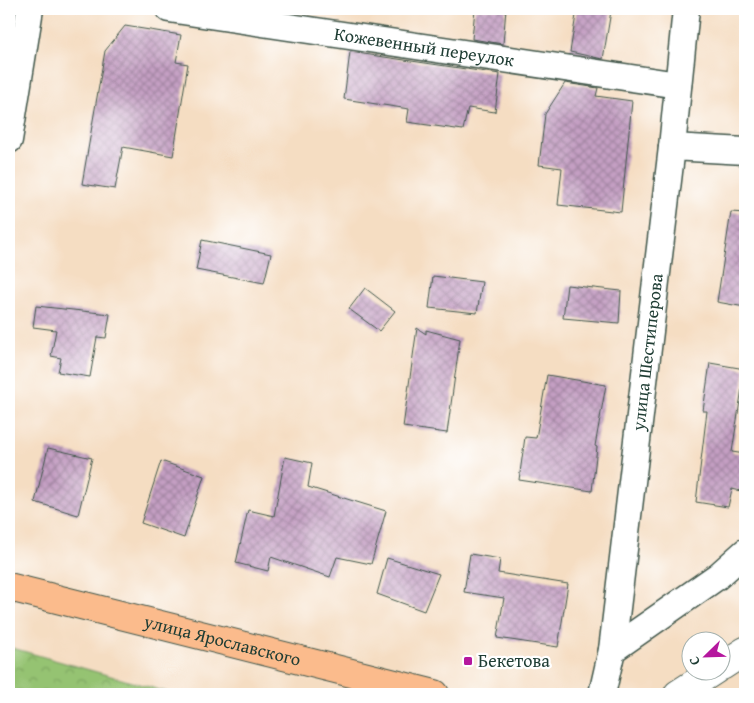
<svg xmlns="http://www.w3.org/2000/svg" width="754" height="703" viewBox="0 0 754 703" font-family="'Gentium Book Plus',serif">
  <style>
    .park { fill: url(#park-crowns); stroke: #5a8053 }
    .building { fill: url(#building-cross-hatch) }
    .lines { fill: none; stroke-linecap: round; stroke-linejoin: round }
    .minor-casing { stroke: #3f5549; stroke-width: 29 }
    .tertiary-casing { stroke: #3f5549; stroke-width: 30 }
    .primary-casing { stroke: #3f5549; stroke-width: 30 }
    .minor { stroke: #fff; stroke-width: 26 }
    .tertiary { stroke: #fff; stroke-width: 28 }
    .primary { stroke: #fbbb8c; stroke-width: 28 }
    .poi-dot { fill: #b5179e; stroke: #fff; stroke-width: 2 }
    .labels { text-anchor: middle; stroke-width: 4.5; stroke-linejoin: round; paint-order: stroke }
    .street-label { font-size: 18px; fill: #1f3d34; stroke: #fff }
    .poi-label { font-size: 18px; fill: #1f3d34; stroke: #fff; text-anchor: start }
  </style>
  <defs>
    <pattern id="park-crowns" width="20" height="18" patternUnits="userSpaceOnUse" patternTransform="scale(1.25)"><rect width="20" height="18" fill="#95c372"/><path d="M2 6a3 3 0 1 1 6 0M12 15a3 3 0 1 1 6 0" fill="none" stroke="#79a05e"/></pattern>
    <pattern id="building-cross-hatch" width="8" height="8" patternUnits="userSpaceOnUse" patternTransform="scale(1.25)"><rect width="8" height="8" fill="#c49fc3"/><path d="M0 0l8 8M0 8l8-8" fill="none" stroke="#9f839f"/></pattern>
  </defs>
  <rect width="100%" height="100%" fill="#fff"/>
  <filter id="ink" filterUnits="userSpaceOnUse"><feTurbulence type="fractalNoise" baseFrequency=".02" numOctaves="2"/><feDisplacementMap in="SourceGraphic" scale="10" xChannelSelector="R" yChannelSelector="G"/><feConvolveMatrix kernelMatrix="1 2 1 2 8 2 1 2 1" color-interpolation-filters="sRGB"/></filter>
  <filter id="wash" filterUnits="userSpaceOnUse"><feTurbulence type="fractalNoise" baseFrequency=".0096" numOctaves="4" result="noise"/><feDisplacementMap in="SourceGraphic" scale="20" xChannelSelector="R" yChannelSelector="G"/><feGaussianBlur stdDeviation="1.12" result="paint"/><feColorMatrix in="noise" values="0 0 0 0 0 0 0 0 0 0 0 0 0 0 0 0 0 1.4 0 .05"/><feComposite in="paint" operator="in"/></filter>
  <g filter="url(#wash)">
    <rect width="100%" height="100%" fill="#f5ddc2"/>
    <path class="park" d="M 9,647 L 174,694 L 9,694 Z"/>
    <g id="blocks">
      <path class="building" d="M 475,9 L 506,9 L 503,44 L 472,39 Z
        M 577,9 L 608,13 L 611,11 L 603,59 L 570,52 Z
        M 125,26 L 181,35 L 176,62 L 188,64 L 173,156 L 123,147 L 115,189 L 82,184 L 105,51 Z
        M 350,52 L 500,74 L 495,112 L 468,108 L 463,130 L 407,122 L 409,109 L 344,99 Z
        M 565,83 L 598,88 L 596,96 L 632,101 L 621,212 L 558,205 L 562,168 L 539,165 L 545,114 Z
        M 731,212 L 745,213 L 745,307 L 717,302 Z
        M 202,240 L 271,254 L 264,283 L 196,270 Z
        M 433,276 L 482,282 L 477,313 L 429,308 Z
        M 567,285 L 621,291 L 619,323 L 563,318 Z
        M 365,288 L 395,311 L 379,331 L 349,309 Z
        M 36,306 L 110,314 L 106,338 L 97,337 L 90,377 L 58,372 L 61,358 L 51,356 L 56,330 L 33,327 Z
        M 417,328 L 426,334 L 426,330 L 460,339 L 447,433 L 403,427 Z
        M 710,363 L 745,369 L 732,452 L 745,454 L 745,492 L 732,489 L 728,507 L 696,502 L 707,411 L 703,411 Z
        M 547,375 L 606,385 L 595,446 L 597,447 L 592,491 L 519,480 L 525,437 L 536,438 Z
        M 48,448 L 92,458 L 78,515 L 35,502 Z
        M 285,457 L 312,463 L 308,487 L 386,511 L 371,564 L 337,557 L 330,577 L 271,557 L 268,571 L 236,563 L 248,510 L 274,516 Z
        M 161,461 L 204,476 L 184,538 L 141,523 Z
        M 470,554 L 500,559 L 498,573 L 568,584 L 558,647 L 497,638 L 504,598 L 464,592 Z
        M 387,558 L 439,574 L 424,611 L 377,594 Z"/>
    </g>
  </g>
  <g filter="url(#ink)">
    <use href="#blocks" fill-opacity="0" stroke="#3f5549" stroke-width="1"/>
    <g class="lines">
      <g class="minor-casing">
        <g id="minor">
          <path id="s1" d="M 169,9 L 678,85"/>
          <path d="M 9,140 L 30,9"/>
          <path d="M 672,147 L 745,151"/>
          <path d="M 612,650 L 718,576 L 745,552"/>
          <path id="s2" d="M 602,694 L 612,650 L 672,147 L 686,9"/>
        </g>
      </g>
      <g class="tertiary-casing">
        <path id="tertiary" d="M 722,666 L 745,651
          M 678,694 L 715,670"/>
      </g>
      <g class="primary-casing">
        <g id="primary">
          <path id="s3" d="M 9,587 L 435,694"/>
        </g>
      </g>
      <use href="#minor" class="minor"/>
      <use href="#tertiary" class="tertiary"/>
      <use href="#primary" class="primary"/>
    </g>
  </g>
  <rect class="poi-dot" x="463" y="656" width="10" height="10" rx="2.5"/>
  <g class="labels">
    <g class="street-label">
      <text dy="6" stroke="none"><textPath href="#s1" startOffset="258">Кожевенный переулок</textPath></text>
      <text dy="6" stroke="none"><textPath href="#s2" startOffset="345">улица Шестиперова</textPath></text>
      <text dy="6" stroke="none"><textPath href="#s3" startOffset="220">улица Ярославского</textPath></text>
    </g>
    <g class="poi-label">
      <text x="478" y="667">Бекетова</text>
    </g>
  </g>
  <rect width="754" height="703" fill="none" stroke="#fff" stroke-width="30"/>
  <g transform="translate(706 656) rotate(247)"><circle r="24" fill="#ffffff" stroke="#a5b1ae"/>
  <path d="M0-4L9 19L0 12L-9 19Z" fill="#b5179e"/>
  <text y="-8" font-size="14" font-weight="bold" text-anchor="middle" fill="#1f3d34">С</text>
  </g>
</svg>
